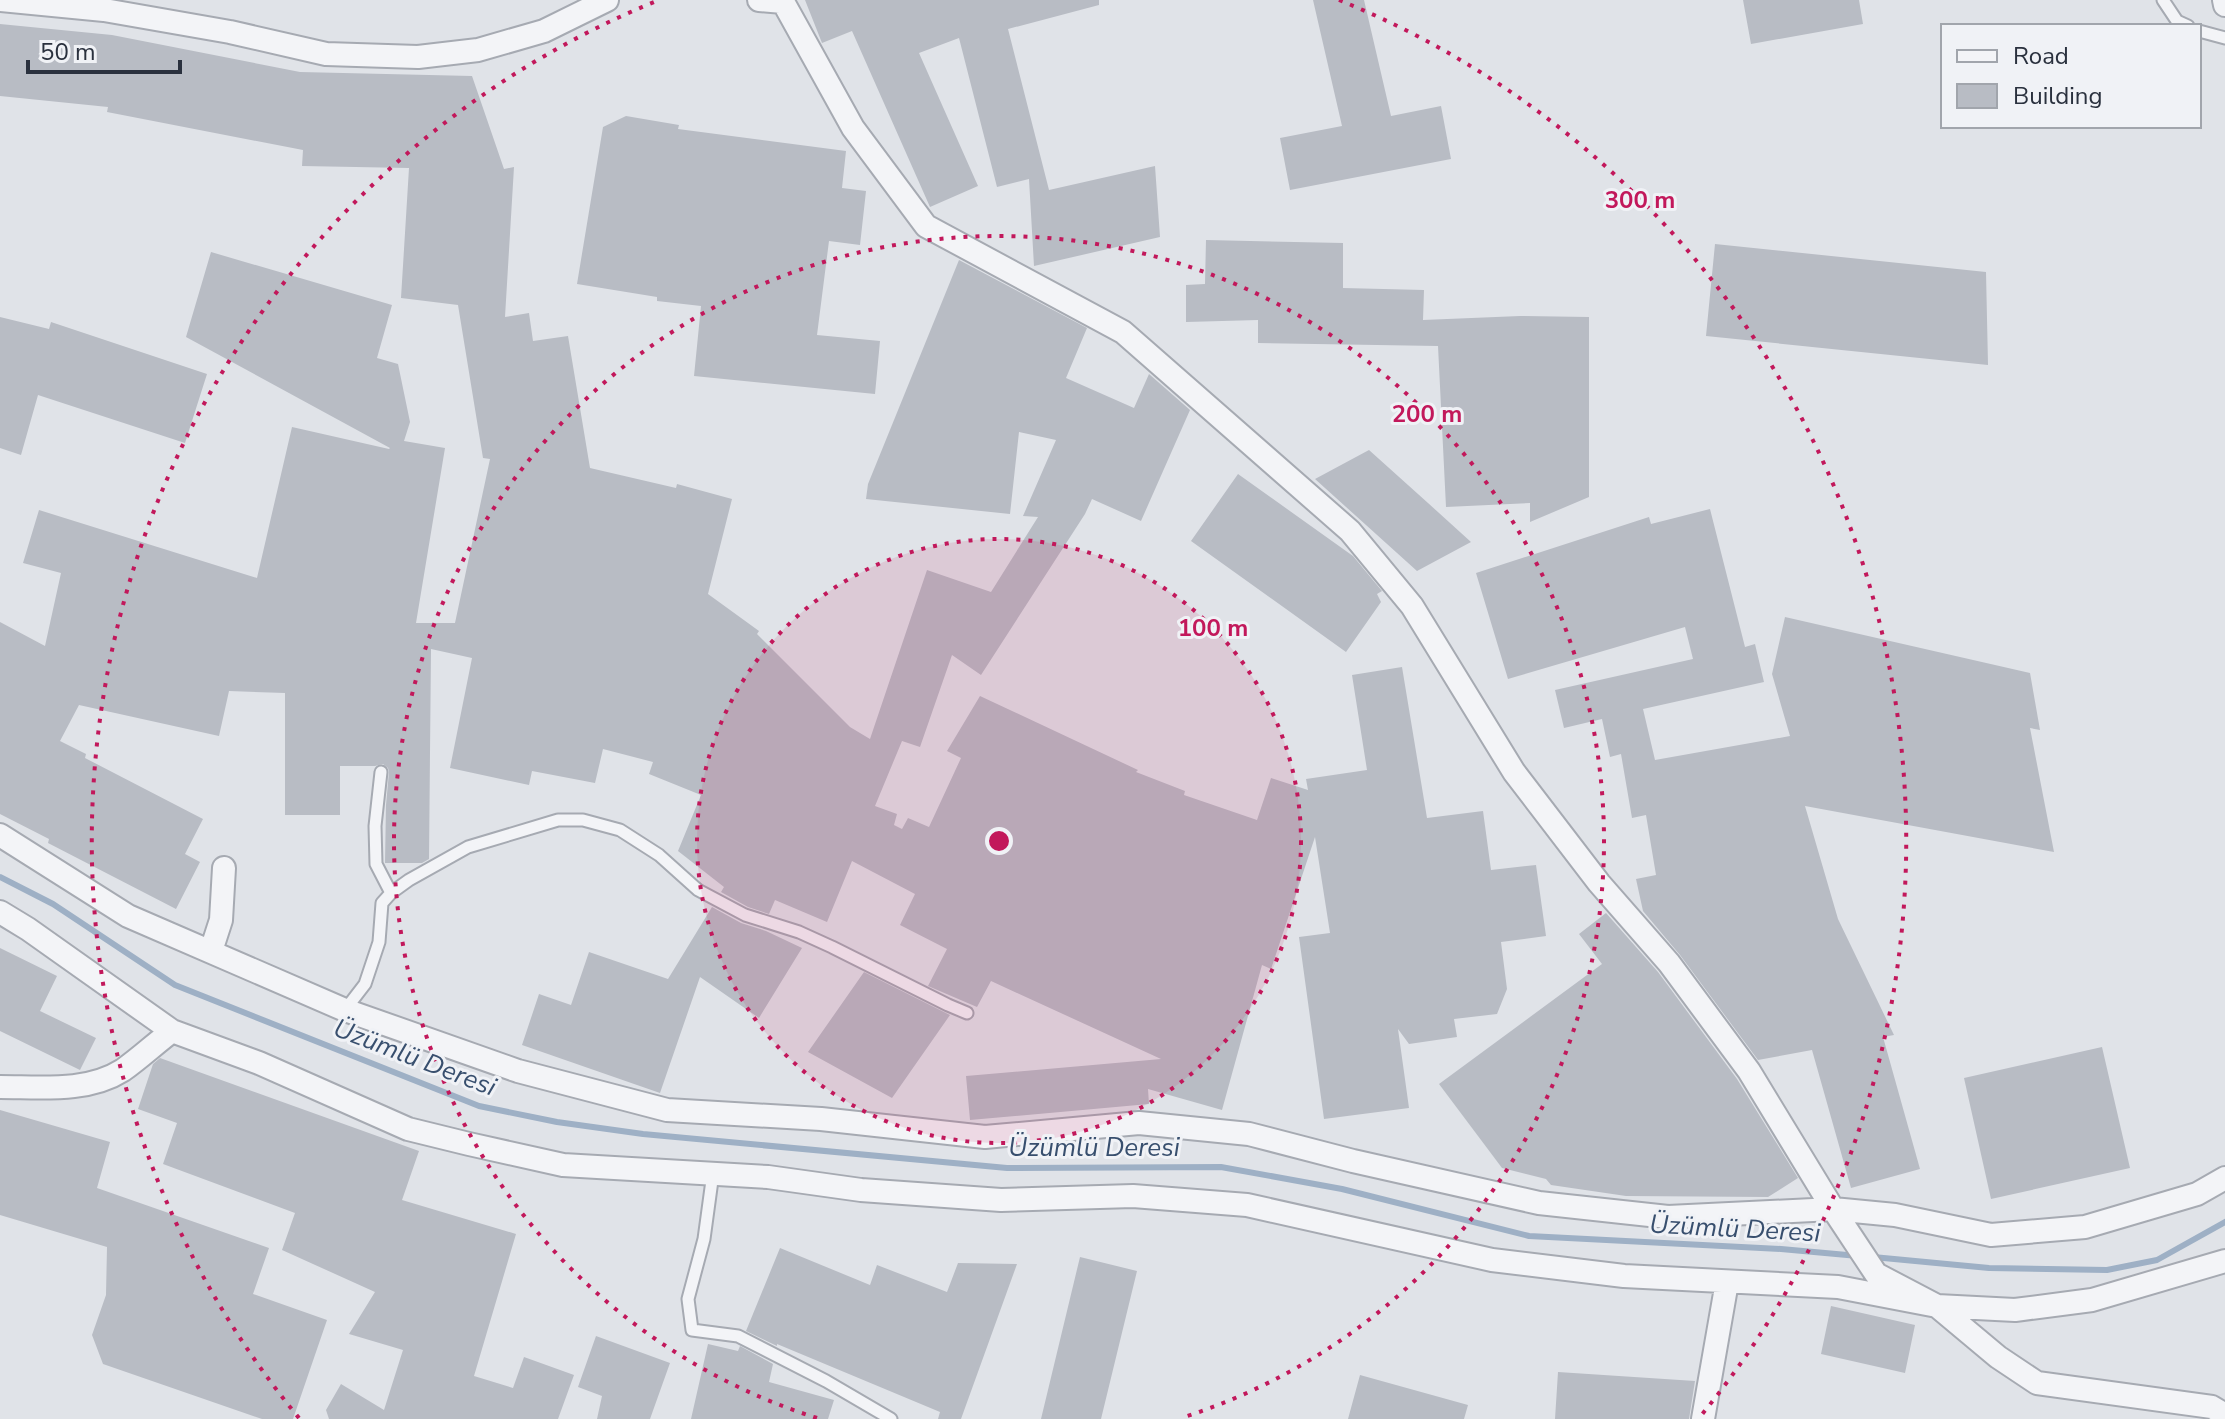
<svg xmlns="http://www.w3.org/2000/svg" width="2225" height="1419" viewBox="0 0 2225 1419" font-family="'Nunito Sans',sans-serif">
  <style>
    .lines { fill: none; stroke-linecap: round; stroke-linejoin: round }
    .stream { stroke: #9eb0c5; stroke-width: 6 }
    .building { fill: #b8bcc4 }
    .lane-casing { stroke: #a6aab2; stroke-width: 15 }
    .street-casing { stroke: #a6aab2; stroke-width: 26 }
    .lane { stroke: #f3f4f7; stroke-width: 11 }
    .street { stroke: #f3f4f7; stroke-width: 22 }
    .ring { fill: none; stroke: #c2185b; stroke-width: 4; stroke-dasharray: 4 8 }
    .labels { text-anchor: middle; stroke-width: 6; stroke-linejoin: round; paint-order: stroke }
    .water-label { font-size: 26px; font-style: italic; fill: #384f6e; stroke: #f0f2f6 }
    .centre { fill: #c2185b; stroke: #f0f2f6; stroke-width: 4 }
    .ring-label { font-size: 24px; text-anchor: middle; font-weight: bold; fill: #c2185b; stroke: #f0f2f6; stroke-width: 6; stroke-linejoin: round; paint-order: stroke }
  </style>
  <rect width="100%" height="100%" fill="#e0e3e8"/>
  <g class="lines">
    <path class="stream" d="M 0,877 L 53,904 L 175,985 L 479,1106 L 557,1122 L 643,1134 L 1007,1168 L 1221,1167 L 1342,1189 L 1529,1236 L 1781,1249 L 1858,1256
      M 1873,1257 L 1989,1268 L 2107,1270 L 2157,1260 L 2225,1222"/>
  </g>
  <path class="building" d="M 805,0 L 1099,0 L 1099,5 L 1008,29 L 1049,190 L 1155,166 L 1160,237 L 1034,266 L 1029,179 L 997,187 L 959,38 L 919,53 L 978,186 L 930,207 L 852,31 L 822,43 Z
    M 1313,0 L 1364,0 L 1391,116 L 1441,106 L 1451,159 L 1290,190 L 1280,138 L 1342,126 Z
    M 1743,0 L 1859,0 L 1863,24 L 1751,44 Z
    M 0,24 L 112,35 L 300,72 L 472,76 L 504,169 L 514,167 L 505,317 L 529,313 L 533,341 L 568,336 L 590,468 L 676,488 L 677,484 L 732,499 L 708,594 L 759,631 L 757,634 L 850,727 L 870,739 L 927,570 L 991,592 L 1038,517 L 1023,516 L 1056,440 L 1019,432 L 1010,514 L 866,499 L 868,484 L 959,260 L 1087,328 L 1066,378 L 1134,408 L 1149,374 L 1190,410 L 1141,521 L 1092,499 L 1085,514 L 981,675 L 952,655 L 920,747 L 902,741 L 875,806 L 897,814 L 894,825 L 902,829 L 908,818 L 929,827 L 961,758 L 947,751 L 980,696 L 1138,770 L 1136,772 L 1185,791 L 1184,795 L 1257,820 L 1271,778 L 1308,790 L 1306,779 L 1367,770 L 1352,675 L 1402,667 L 1427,818 L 1483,811 L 1491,870 L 1536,865 L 1546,936 L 1501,942 L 1507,989 L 1497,1014 L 1454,1019 L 1457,1037 L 1409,1044 L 1398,1029 L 1409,1108 L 1324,1119 L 1299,937 L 1330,933 L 1315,837 L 1271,969 L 1262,965 L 1222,1110 L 1148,1089 L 1149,1104 L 970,1120 L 966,1076 L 1161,1059 L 991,981 L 977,1007 L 928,986 L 947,949 L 900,925 L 915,894 L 852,861 L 827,922 L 775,900 L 769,914 L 748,907 L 721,892 L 724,887 L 678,851 L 701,795 L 649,774 L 653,762 L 603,749 L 595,783 L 532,771 L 529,785 L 450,768 L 472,658 L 431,649 L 429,859 L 422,863 L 385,863 L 386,805 L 389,772 L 388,768 L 383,764 L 375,766 L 340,766 L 340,815 L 285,815 L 285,693 L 229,691 L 219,736 L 79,705 L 60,741 L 86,754 L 85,758 L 203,819 L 185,854 L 200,862 L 176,909 L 48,843 L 49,839 L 0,814 L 0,622 L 45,646 L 61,573 L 23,563 L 39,510 L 257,578 L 292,427 L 389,449 L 390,448 L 186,337 L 211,252 L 392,305 L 377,358 L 398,364 L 410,422 L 404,441 L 445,448 L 416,623 L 455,623 L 490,459 L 483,458 L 458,305 L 401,298 L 409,168 L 302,166 L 303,150 L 107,112 L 108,107 L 0,96 Z
    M 626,116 L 679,125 L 678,129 L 846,151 L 842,188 L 866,191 L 860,245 L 829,241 L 817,335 L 880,341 L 875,394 L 694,376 L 701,306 L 657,301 L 657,297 L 577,284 L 603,127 Z
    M 1206,240 L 1343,243 L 1343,288 L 1424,290 L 1423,320 L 1520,316 L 1589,317 L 1589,497 L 1530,522 L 1530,503 L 1446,507 L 1438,346 L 1258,343 L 1258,320 L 1186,322 L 1186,285 L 1205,284 Z
    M 1715,244 L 1986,272 L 1988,365 L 1706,336 Z
    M 0,317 L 49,329 L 51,322 L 207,374 L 185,443 L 38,395 L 21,455 L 0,448 Z
    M 1369,450 L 1428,503 L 1471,542 L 1417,571 L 1315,479 Z
    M 1238,474 L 1353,556 L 1382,591 L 1377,594 L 1381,602 L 1346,652 L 1191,541 Z
    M 1710,509 L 1745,647 L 1755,644 L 1764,682 L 1643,709 L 1655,760 L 1790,736 L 1772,674 L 1785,617 L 2030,673 L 2040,730 L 2030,728 L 2054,852 L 1805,806 L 1838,919 L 1894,1035 L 1883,1037 L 1920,1169 L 1851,1188 L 1812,1050 L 1758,1060 L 1680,955 L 1643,911 L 1636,879 L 1656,875 L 1646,815 L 1632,818 L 1621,754 L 1610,757 L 1602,719 L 1564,728 L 1555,690 L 1693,659 L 1685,627 L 1508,679 L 1476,573 L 1649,517 L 1651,524 Z
    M 712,907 L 741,923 L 766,931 L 802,948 L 759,1018 L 700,977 L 660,1093 L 522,1045 L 539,994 L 571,1005 L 589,952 L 668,979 Z
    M 1606,913 L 1658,972 L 1737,1079 L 1798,1178 L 1768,1197 L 1626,1196 L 1551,1185 L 1546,1179 L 1502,1168 L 1439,1084 L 1602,964 L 1579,934 Z
    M 0,948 L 57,976 L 40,1011 L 96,1038 L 80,1070 L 0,1031 Z
    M 864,972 L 950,1015 L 892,1098 L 808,1052 Z
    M 2102,1047 L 2130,1168 L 1991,1199 L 1964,1078 Z
    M 160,1058 L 419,1151 L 402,1200 L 516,1234 L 474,1376 L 513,1388 L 524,1357 L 574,1375 L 558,1419 L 329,1419 L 326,1410 L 341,1384 L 384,1410 L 403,1350 L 349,1334 L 375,1292 L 282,1250 L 295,1213 L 163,1164 L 177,1123 L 138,1109 L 153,1064 Z
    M 0,1110 L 110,1142 L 97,1188 L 269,1248 L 253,1294 L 327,1320 L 293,1419 L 262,1419 L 103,1364 L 92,1335 L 106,1295 L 107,1247 L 0,1215 Z
    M 780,1248 L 870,1285 L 877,1265 L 947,1292 L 958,1263 L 1017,1264 L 961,1419 L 938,1419 L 940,1412 L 777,1344 L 777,1346 L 746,1331 Z
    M 1080,1257 L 1137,1271 L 1101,1419 L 1041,1419 Z
    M 1831,1306 L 1915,1325 L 1905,1373 L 1821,1354 Z
    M 596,1336 L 670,1363 L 650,1419 L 597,1419 L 602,1396 L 578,1387 Z
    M 708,1344 L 738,1351 L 740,1346 L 773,1364 L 769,1382 L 834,1400 L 828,1419 L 691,1419 Z
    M 1558,1372 L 1695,1381 L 1689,1419 L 1555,1419 Z
    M 1360,1375 L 1468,1405 L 1464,1419 L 1348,1419 Z"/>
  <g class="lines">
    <g class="lane-casing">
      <path id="lane" d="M 2163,0 L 2177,21 L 2188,26
        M 2199,31 L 2225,38
        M 381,772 L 375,826 L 376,864 L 391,893
        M 345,1010 L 365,984 L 379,942 L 382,903 L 391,893 L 409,880 L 468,847 L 558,820 L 583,820 L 620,830 L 659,855 L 698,890 L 745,915 L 799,932 L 832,947 L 948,1005 L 967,1013
        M 713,1173 L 704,1239 L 688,1299 L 692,1330 L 738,1336 L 826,1381 L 891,1419"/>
    </g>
    <g class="street-casing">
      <path id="street" d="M 0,0 L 104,10 L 230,32 L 326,54 L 418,57 L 478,50 L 544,31 L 607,0
        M 759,0 L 783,2
        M 782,0 L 853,128 L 926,226 L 1123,332 L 1350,531 L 1412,606 L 1514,772 L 1599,883 L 1669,963 L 1749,1071 L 1833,1209 L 1876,1274 L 1937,1306 L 1998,1357 L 2037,1383 L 2212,1407 L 2225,1415
        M 2224,0 L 2225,5
        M 0,835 L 128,916 L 345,1010 L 518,1071 L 667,1110 L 821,1119 L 985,1137 L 1139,1123 L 1249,1134 L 1353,1161 L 1539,1203 L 1668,1217 L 1833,1209 L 1895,1215 L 1991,1235 L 2085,1227 L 2197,1194 L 2225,1178
        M 0,912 L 28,929 L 172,1031 L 259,1063 L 408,1129 L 469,1144 L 563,1165 L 768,1177 L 861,1190 L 1001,1200 L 1133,1196 L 1247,1205 L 1492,1260 L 1624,1276 L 1838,1287 L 1937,1306 L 2015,1310 L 2092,1300 L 2225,1261
        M 211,951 L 221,920 L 224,868
        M 0,1087 C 40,1087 87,1093 123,1070 C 140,1058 156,1043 172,1031
        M 1703,1419 L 1727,1282"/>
    </g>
    <use href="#lane" class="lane"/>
    <use href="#street" class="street"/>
  </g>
  <circle cx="999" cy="841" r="302" fill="#c2185b" fill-opacity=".12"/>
  <g class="ring">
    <circle cx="999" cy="841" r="302"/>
    <path d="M817 1418A605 605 0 1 1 1181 1418"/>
    <path d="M299 1418A907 907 0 0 1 659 0M1339 0A907 907 0 0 1 1699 1418"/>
  </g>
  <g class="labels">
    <g class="water-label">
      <text transform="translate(415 1057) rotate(21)" y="9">Üzümlü Deresi</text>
      <text x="1094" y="1156">Üzümlü Deresi</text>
      <text transform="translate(1735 1228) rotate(3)" y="9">Üzümlü Deresi</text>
    </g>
  </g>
  <circle cx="999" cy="841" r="12" class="centre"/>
  <g class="ring-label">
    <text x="1640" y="208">300 m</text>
    <text x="1427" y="422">200 m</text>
    <text x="1213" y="636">100 m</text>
  </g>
  <rect x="1941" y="24" width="260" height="104" fill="#f0f2f6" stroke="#a1a5ac" stroke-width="2"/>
  <rect x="1957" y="50" width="40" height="12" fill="#f3f4f7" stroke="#a1a5ac" stroke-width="2"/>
  <text x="2013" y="64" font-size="24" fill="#2a313e">Road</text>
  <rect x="1957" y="84" width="40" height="24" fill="#b8bcc4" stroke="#a1a5ac" stroke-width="2"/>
  <text x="2013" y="104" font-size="24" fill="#2a313e">Building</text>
  <path d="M28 60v12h152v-12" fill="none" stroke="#2a313e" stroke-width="4"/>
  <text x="40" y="60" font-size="24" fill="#2a313e" stroke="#f0f2f6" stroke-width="6" paint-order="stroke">50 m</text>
</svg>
